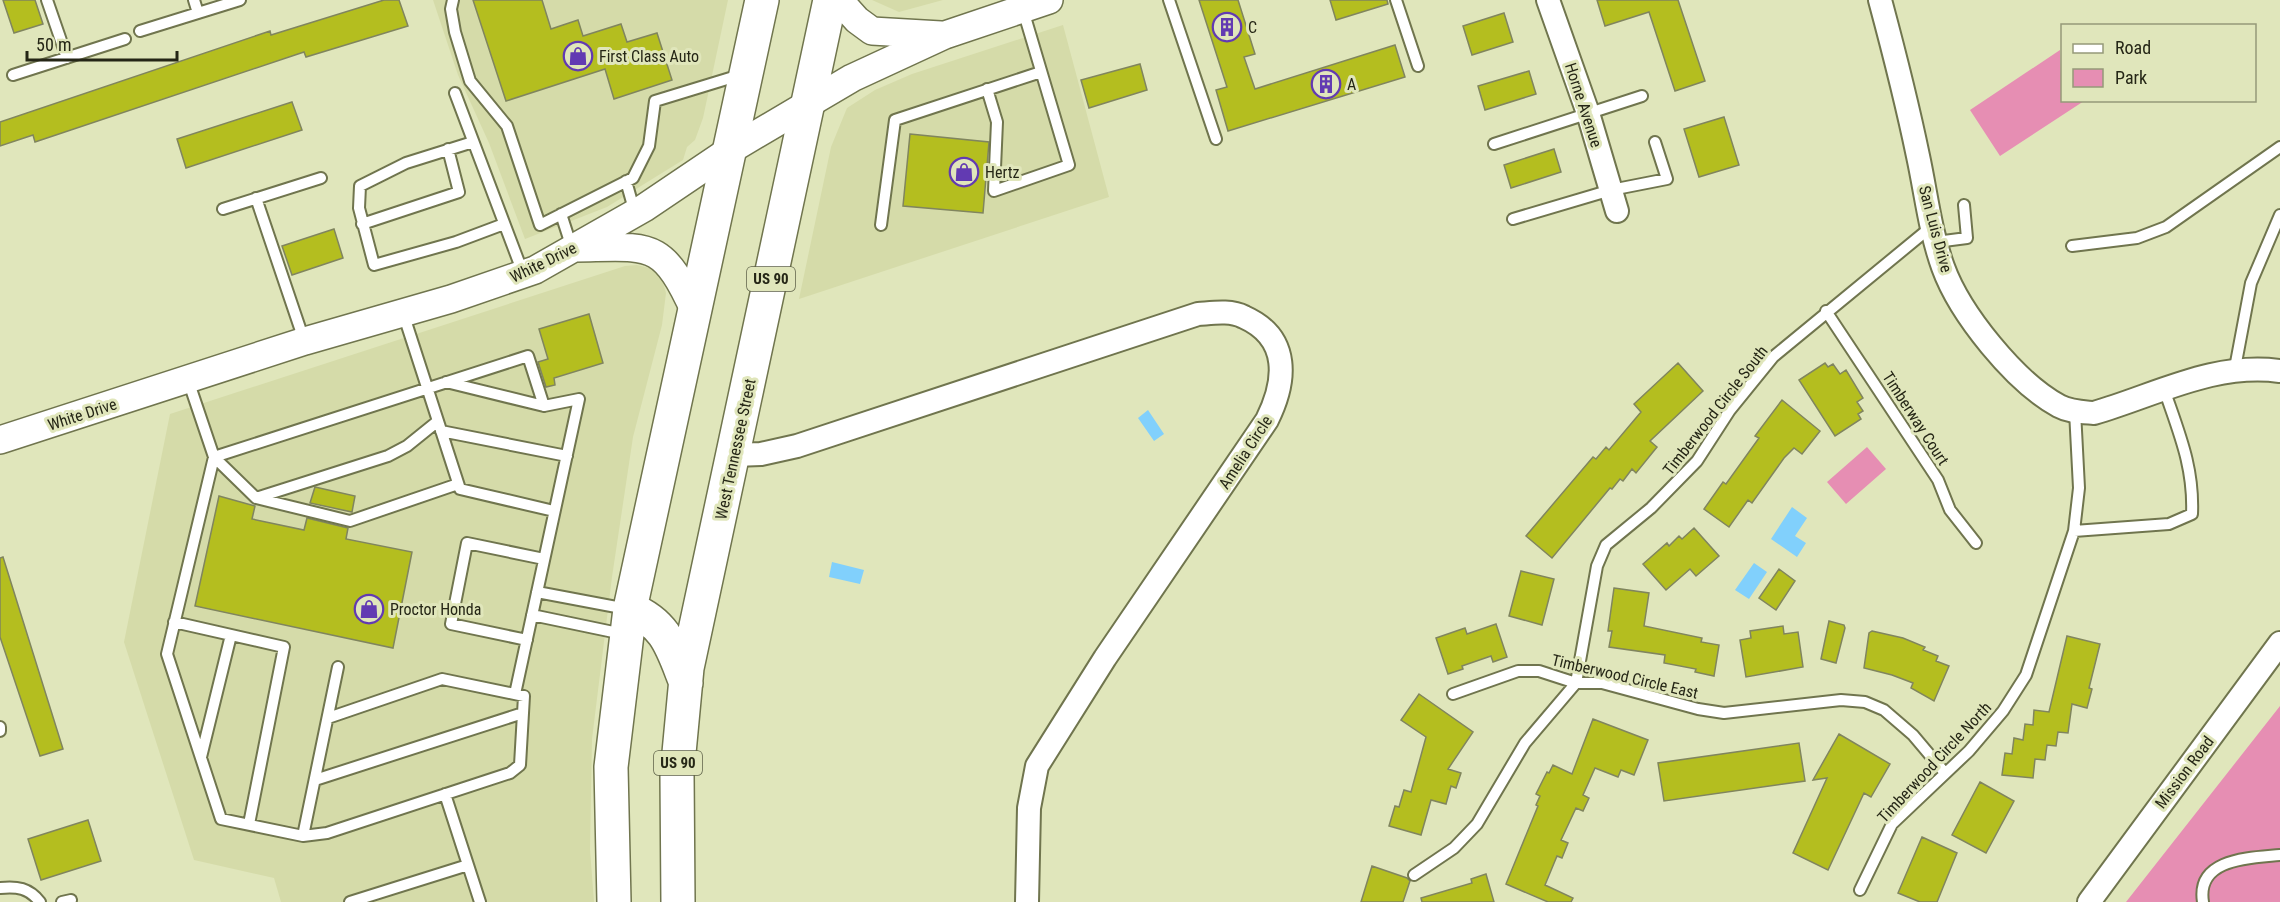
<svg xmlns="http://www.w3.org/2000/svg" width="2280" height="902" viewBox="0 0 2280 902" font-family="'Roboto Condensed',sans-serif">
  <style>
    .built { fill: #d5dba9 }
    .green { fill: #e68eb3 }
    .water { fill: #81d0fc }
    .building { fill: #b4be1f; stroke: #80855e; stroke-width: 1.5 }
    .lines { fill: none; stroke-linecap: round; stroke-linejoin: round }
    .service-casing { stroke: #70754e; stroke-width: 14 }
    .minor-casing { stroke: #70754e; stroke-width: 26 }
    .tertiary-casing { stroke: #70754e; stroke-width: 30 }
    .primary-casing { stroke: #70754e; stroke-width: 36 }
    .service { stroke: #fff; stroke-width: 10 }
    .minor { stroke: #fff; stroke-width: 22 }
    .tertiary { stroke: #fff; stroke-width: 27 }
    .primary { stroke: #fff; stroke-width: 33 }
    .labels { text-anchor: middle; stroke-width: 6; stroke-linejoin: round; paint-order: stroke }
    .shield { fill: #e0e6bb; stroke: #5d6048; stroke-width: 1.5 }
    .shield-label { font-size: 15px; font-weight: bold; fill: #252616 }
    .poi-label { font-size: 16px; fill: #252616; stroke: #e0e6bb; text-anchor: start }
    .street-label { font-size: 16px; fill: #252616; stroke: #e0e6bb }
  </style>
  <rect width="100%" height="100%" fill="#e0e6bb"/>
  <path class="built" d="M 433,0 L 728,0 L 703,118 L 695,140 L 687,147 L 683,160 L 607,207 L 525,239 L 489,143 L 458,75 Z
    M 872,0 L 943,0 L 899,12 Z
    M 1063,25 L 1109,197 L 799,299 L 831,147 L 847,108 L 875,90 L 912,74 Z
    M 637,265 L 653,269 L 662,279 L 666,293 L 662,325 L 633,437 L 612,577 L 592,739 L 590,850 L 594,902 L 281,902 L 274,878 L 194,860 L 124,642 L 170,414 L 625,266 Z"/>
  <path class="green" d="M 2060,50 L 2062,100 L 2084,101 L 2000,156 L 1970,110 Z
    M 1867,447 L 1886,469 L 1846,504 L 1827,482 Z
    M 2280,706 L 2280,902 L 2126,902 Z"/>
  <path class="water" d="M 1148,410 L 1164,434 L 1154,441 L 1138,418 Z
    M 1792,507 L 1807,518 L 1795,536 L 1806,543 L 1797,557 L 1771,539 Z
    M 832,562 L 864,570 L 860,584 L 829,577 Z
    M 1754,563 L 1767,572 L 1749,599 L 1735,590 Z"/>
  <path class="building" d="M 3,0 L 35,0 L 43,24 L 14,33 Z
    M 384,0 L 399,0 L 408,26 L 306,57 L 304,52 L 35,142 L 33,135 L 0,146 L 0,122 L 270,31 L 271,35 Z
    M 473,0 L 542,0 L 551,29 L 578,20 L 583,36 L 621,24 L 627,42 L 657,33 L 672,80 L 614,99 L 605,69 L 506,101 Z
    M 1199,0 L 1238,0 L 1255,54 L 1244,57 L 1255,89 L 1395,45 L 1405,77 L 1228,131 L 1216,90 L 1227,87 Z
    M 1330,0 L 1387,0 L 1388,4 L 1336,20 Z
    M 1597,0 L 1678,0 L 1705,81 L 1675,91 L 1649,12 L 1605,26 Z
    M 1504,13 L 1513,42 L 1472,55 L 1463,26 Z
    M 1140,64 L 1147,90 L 1089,108 L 1081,80 Z
    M 1529,71 L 1536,94 L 1485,110 L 1478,86 Z
    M 292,102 L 302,130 L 186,168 L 177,139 Z
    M 1724,117 L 1739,165 L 1699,177 L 1684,129 Z
    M 910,134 L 989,142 L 983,213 L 903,206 Z
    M 1554,149 L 1561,172 L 1511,188 L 1504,165 Z
    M 334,229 L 343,258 L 292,275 L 282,246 Z
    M 589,314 L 603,363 L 554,378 L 555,385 L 546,387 L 538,362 L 548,359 L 539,329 Z
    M 1678,363 L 1703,391 L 1650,441 L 1657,447 L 1636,473 L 1632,469 L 1623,481 L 1620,479 L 1612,489 L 1610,488 L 1552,558 L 1526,536 L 1593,457 L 1596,459 L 1606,447 L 1609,450 L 1641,412 L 1634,404 Z
    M 1825,363 L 1828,367 L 1833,364 L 1840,374 L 1846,370 L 1863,398 L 1857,402 L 1863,411 L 1858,414 L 1861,419 L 1835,436 L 1799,380 Z
    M 1782,400 L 1820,431 L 1802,454 L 1794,448 L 1784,458 L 1752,503 L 1748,500 L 1729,527 L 1704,509 L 1723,482 L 1726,484 L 1759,438 L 1755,436 Z
    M 315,487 L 355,496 L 352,512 L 310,503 Z
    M 219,496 L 255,506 L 252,519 L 304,530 L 307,518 L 348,528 L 346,539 L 412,552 L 393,648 L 195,606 Z
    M 1694,528 L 1719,556 L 1696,576 L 1690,569 L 1666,590 L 1643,564 L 1667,543 L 1669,546 L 1679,536 L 1682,539 Z
    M 3,557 L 63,749 L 40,756 L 0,637 L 0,558 Z
    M 1779,569 L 1795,581 L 1776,610 L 1759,598 Z
    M 1521,571 L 1554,579 L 1542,625 L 1509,616 Z
    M 1614,588 L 1649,593 L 1644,626 L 1702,638 L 1701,642 L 1719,645 L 1714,676 L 1695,672 L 1696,669 L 1664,663 L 1665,655 L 1609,647 L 1612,631 L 1608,631 Z
    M 1829,621 L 1844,625 L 1845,628 L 1836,663 L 1821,659 Z
    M 1496,624 L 1507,657 L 1493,662 L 1491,656 L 1462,666 L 1463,669 L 1448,674 L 1436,638 L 1465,628 L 1467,634 Z
    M 1783,626 L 1784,634 L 1798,632 L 1803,667 L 1746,677 L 1740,640 L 1751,638 L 1750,631 Z
    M 1872,631 L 1903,638 L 1925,647 L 1923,650 L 1938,656 L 1936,661 L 1949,666 L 1934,701 L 1911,688 L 1913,683 L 1892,675 L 1864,668 L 1869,633 Z
    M 2067,636 L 2100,644 L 2089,688 L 2092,689 L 2087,708 L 2072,704 L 2068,733 L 2058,732 L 2056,746 L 2047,745 L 2045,760 L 2035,759 L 2033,778 L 2002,775 L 2005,753 L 2012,754 L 2014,738 L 2023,740 L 2025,724 L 2033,725 L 2034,710 L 2049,712 Z
    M 1419,694 L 1473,732 L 1448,769 L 1461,773 L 1456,788 L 1451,786 L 1446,804 L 1431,800 L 1421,835 L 1389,826 L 1395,806 L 1399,807 L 1404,790 L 1411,792 L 1426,737 L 1401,720 Z
    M 1593,719 L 1648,740 L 1634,775 L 1621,770 L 1618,777 L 1595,768 L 1583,795 L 1589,798 L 1583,811 L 1576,808 L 1561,840 L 1568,843 L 1562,858 L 1557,856 L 1545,885 L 1573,898 L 1571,902 L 1548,902 L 1506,884 L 1538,806 L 1536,805 L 1540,796 L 1536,794 L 1547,772 L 1549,773 L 1553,765 L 1572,774 Z
    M 1839,734 L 1890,764 L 1871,797 L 1864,793 L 1828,870 L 1793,853 L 1827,778 L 1813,780 Z
    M 1799,743 L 1805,781 L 1664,801 L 1658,763 Z
    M 1980,782 L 2014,801 L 1986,853 L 1952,835 Z
    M 88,820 L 101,861 L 41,880 L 28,839 Z
    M 1922,837 L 1957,853 L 1937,902 L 1920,902 L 1898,893 Z
    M 1372,866 L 1407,878 L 1410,881 L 1403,902 L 1361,902 Z
    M 1486,874 L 1494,902 L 1422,902 L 1421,898 L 1472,883 L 1471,879 Z"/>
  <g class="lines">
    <g class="service-casing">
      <path id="service" d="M 47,0 L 67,58
        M 194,0 L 198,13
        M 453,0 L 451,9 L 455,32 L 470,81 L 507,126 L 540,225 L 633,178 L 649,146 L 655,101 L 740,75
        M 1169,0 L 1216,139
        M 1396,0 L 1418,66
        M 140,31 L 240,0
        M 13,75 L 125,39
        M 987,89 L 997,122 L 994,191 L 1069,165 L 1023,10
        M 455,93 L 523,273
        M 473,142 L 406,163 L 360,186 L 359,208 L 374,265 L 456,242 L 504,224
        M 1494,144 L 1642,96
        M 626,181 L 635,213
        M 256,198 L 304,340
        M 223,209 L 321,178
        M 561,214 L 572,248
        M 1513,219 L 1611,190 L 1667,179 L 1655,142
        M 362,224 L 459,192 L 448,149
        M 881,225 L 895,120 L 1041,72
        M 1936,242 L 1967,238 L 1964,205
        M 2072,246 L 2137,238 L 2166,227 L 2280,147
        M 1826,311 L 1938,480 L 1950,510 L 1976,543
        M 403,313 L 460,489 L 554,511
        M 2235,368 L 2251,283 L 2280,215
        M 188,380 L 214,457 L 256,498 L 350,521 L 458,484
        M 446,382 L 544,406 L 579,399 L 515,694
        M 441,431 L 567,456
        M 256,498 L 388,456 L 407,446 L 438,421
        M 2074,531 L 2169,524 L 2192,514 C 2194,467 2179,433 2164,389
        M 537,592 L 627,609
        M 532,615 L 623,634
        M 174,622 L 284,647 L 249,824
        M 527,640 L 451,624 L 467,543 L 544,559
        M 1453,694 L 1518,671 L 1539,671 L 1576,683 L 1602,683 L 1698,709 L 1724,713 L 1841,700 L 1865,702 L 1884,710 L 1913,735 L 1945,773
        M 328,718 L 442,679 L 524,696 L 520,765 L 510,773 L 327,833 L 303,836 L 221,819 L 167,654 L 214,457 L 528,356 L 544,406
        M 0,727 L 0,731
        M 201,757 L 231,635
        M 315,780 L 523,713
        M 445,794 L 480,902
        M 303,836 L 338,667
        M 1414,875 L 1454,848 L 1477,824 L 1525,743 L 1576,683 L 1597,566 L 1606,545 L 1651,508 L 1697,461 L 1730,410 L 1773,357 L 1931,227
        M 0,888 C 17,886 29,888 40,902
        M 1860,890 L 1892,824 L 1969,751 L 2003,711 L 2026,675 L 2074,531 L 2079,488 L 2075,411
        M 62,902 L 71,900
        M 350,902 L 468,865
        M 2203,902 C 2196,858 2250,858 2280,855"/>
    </g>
    <g class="minor-casing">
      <path id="minor" d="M 1548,0 L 1588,113 L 1617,211
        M 1880,0 C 1894,52 1907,103 1918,156 C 1926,193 1930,231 1943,267 C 1960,314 2015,382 2059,406 C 2070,412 2082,412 2094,413 C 2156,395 2214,362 2280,371
        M 734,455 L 761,454 L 797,446 L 1198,314 C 1213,313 1230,310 1244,317 C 1291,338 1286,382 1267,420 L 1105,658 L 1037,766 L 1029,808 L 1027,902
        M 2089,902 L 2280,643"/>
    </g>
    <g class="tertiary-casing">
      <path id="tertiary" d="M 839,0 L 857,20 L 872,31 L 941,35
        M 576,248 C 651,247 662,239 695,312
        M 0,440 L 305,341 L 451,299 L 535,270 L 644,208 L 730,150 L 852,78 L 945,35 L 1049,0"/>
    </g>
    <g class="primary-casing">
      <path id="primary" d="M 630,609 C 667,624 672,648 686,683
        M 614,902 L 611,767 L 630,609 L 762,0
        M 678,902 L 677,774 L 687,668 L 830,0"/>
    </g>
    <use href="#service" class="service"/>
    <use href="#minor" class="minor"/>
    <use href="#tertiary" class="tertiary"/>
    <use href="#primary" class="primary"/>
  </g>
  <defs>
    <g id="building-ring" transform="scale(1.5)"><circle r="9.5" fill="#e0e6bb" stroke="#623ab2" stroke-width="1.5"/><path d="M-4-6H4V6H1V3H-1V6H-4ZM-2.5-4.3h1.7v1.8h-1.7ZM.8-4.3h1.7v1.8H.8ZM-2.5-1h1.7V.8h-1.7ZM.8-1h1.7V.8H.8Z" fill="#623ab2"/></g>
    <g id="shop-ring" transform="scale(1.5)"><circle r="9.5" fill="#e0e6bb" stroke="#623ab2" stroke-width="1.5"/><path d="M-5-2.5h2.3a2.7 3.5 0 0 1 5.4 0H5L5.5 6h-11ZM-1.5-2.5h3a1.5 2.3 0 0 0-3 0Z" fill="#623ab2"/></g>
  </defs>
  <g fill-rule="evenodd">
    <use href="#building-ring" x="1227" y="27"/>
    <use href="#shop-ring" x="578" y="56"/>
    <use href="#building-ring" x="1326" y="84"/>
    <use href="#shop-ring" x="964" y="172"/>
    <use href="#shop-ring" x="369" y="609"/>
  </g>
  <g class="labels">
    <g class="shield">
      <rect x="747" y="267" width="48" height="24" rx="4.5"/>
      <rect x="654" y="751" width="48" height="24" rx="4.5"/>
    </g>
    <g class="shield-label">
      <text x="771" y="284">US 90</text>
      <text x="678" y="768">US 90</text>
    </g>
    <g class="poi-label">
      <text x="1248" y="33">C</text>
      <text x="599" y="62">First Class Auto</text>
      <text x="1347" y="90">A</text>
      <text x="985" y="178">Hertz</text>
      <text x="390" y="615">Proctor Honda</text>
    </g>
    <g class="street-label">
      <text transform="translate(1584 105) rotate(72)" y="6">Horne Avenue</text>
      <text transform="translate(1936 229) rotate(75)" y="6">San Luis Drive</text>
      <text transform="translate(543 262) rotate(-26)" y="6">White Drive</text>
      <text transform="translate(1715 410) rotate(-52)" y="6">Timberwood Circle South</text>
      <text transform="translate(82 414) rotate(-18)" y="6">White Drive</text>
      <text transform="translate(1916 418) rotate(57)" y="6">Timberway Court</text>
      <text transform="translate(735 449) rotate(-78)" y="6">West Tennessee Street</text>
      <text transform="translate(1245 452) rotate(-57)" y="6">Amelia Circle</text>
      <text transform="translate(1625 676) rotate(13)" y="6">Timberwood Circle East</text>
      <text transform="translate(1934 762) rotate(-47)" y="6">Timberwood Circle North</text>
      <text transform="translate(2184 772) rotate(-53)" y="6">Mission Road</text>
    </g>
  </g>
  <rect x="2061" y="24" width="195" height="78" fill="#e0e6bb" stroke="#959979" stroke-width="1.5"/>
  <rect x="2073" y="44" width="30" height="9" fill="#ffffff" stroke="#959979" stroke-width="1.5"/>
  <text x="2115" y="54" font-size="18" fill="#252616">Road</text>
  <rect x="2073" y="69" width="30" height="18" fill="#e68eb3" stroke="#959979" stroke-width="1.5"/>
  <text x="2115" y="84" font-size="18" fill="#252616">Park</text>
  <path d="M27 51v9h150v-9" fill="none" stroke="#252616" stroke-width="3"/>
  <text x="36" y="51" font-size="18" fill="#252616" stroke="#e0e6bb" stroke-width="4.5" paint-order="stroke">50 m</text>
</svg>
